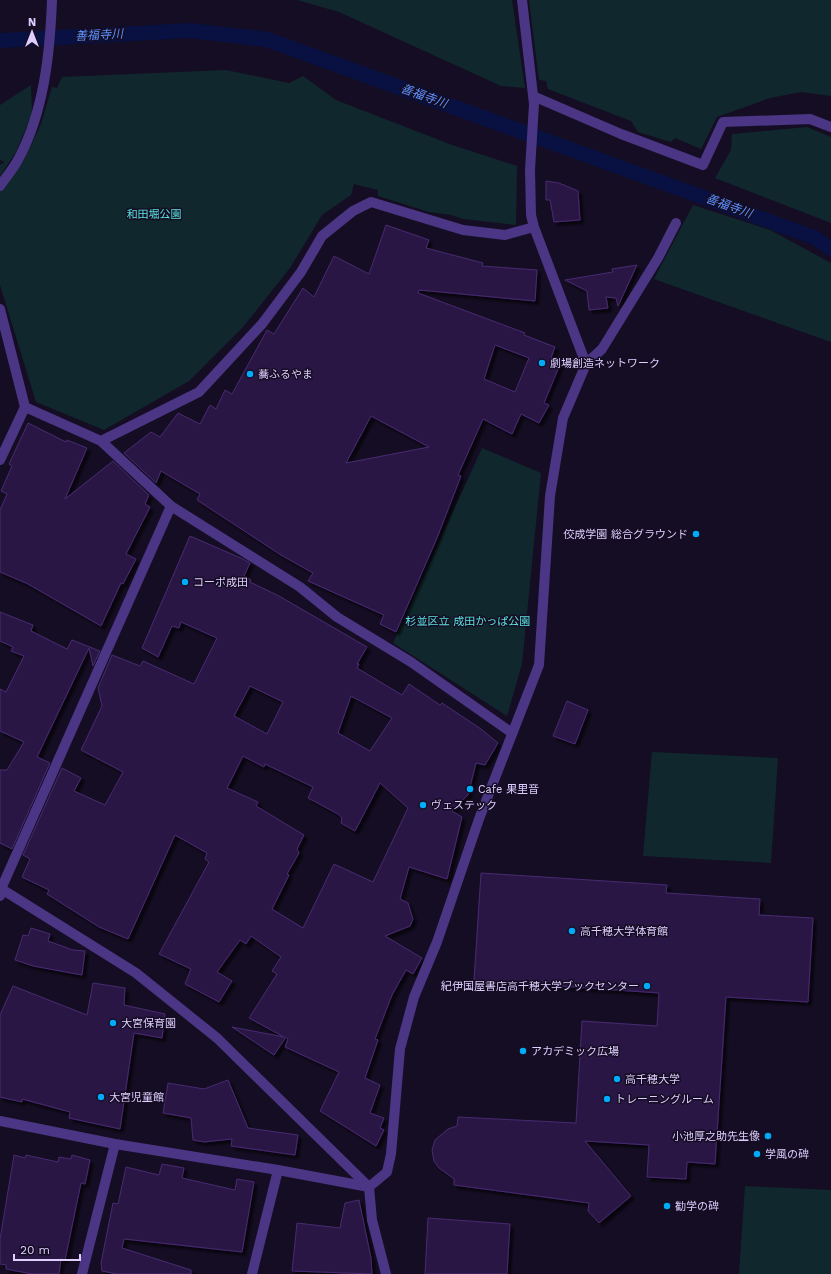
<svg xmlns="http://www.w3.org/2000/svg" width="831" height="1274" viewBox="0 0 831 1274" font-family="'Work Sans','Noto Sans JP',sans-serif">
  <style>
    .green { fill: #10282d }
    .water { fill: #081141 }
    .building { fill: #2b1845; stroke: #472a71; fill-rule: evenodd; filter: url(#shadow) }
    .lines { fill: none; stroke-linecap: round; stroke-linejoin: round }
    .pedestrian { stroke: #4a3684; stroke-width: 10 }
    .minor { stroke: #4a3684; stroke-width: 10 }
    .poi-dot { fill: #00acfa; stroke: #150d23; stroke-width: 1.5 }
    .labels { text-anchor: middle; stroke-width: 3; stroke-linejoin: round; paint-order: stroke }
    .park-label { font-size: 11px; fill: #57e3de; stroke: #150d23 }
    .poi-label { font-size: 11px; fill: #dfcfff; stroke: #150d23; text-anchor: start }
    .water-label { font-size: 12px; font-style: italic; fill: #5d92ff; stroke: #150d23 }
  </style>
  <defs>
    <filter id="shadow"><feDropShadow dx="3.5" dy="3.5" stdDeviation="1" flood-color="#0009"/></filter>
  </defs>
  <rect width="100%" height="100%" fill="#150d23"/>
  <path class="green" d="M 297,0 L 512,0 L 525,88 L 501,86 L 339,12 Z
    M 529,0 L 831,0 L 831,96 L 801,92 L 770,98 L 717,117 L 701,149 L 675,138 L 671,142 L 638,132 L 631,121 L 548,89 L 546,81 L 539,80 Z
    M 226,70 L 289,83 L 303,76 L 336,100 L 452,145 L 517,166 L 516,225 L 463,219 L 451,215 L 429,212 L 378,196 L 378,190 L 354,184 L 351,195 L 322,215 L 290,268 L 243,327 L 189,381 L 104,430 L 36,402 L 0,285 L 0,191 L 24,160 L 41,124 L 52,87 L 57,88 L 62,77 Z
    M 31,85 L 32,114 L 16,152 L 0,176 L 0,165 L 5,162 L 0,160 L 0,105 Z
    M 807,127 L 831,137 L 831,223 L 715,178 L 731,150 L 732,134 Z
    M 693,205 L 770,230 L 831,263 L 831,342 L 654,279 Z
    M 482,448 L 541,473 L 522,664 L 507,716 L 393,643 Z
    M 652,752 L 778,758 L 771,863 L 643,856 Z
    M 745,1186 L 831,1190 L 831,1274 L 739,1274 Z"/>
  <path class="water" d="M 191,23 L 269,32 L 818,231 L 831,240 L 831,258 L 811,244 L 265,47 L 190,38 L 0,48 L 0,33 Z"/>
  <path class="building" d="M 546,181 L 559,183 L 578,191 L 580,220 L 554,222 L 550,200 L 546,200 Z
    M 386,225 L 429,240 L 426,248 L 483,263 L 482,266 L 537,270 L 535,301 L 419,290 L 418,293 L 525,333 L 524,335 L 555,347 L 551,358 L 561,362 L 544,403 L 549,405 L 539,423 L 521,414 L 512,434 L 483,419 L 458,475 L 461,476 L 437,538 L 396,632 L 380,624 L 384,615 L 308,581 L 313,573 L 281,555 L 197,500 L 200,494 L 161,471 L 156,483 L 124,453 L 151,432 L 160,437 L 178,413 L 200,424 L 210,405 L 216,409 L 225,390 L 232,394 L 267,330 L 274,334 L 303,288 L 314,297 L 334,256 L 369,274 ZM 495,345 L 529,358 L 515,392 L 484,379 ZM 371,416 L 429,447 L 346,463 Z
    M 637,265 L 618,306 L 616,298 L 606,297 L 608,308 L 589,310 L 587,291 L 565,280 L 613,272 L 612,269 Z
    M 28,423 L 66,442 L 67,440 L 87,448 L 65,499 L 113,461 L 149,495 L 145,504 L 150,507 L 126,554 L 136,559 L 123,584 L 121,583 L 101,626 L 28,584 L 0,572 L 0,510 L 7,494 L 1,491 L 12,466 L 9,464 Z
    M 190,536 L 243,559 L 250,563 L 244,576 L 251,580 L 250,582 L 279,596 L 367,647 L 357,664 L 359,664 L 357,668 L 402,695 L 409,684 L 440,705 L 442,703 L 481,729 L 498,743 L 485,765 L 476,763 L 468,795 L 452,811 L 462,817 L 447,879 L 409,867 L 400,899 L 408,903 L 413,919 L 410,926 L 385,936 L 422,958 L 413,974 L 406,970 L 392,995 L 375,1039 L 378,1040 L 365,1078 L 380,1085 L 370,1113 L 384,1118 L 380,1128 L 384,1130 L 376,1146 L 320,1111 L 339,1072 L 285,1047 L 288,1039 L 286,1037 L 274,1055 L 232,1027 L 284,1037 L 249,1018 L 277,974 L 272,971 L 281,957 L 251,936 L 246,944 L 240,940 L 217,972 L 232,981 L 219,1002 L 185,984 L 191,969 L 159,954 L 209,862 L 205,859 L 207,853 L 175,835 L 128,939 L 99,927 L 47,894 L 49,890 L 22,877 L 30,859 L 23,855 L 62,768 L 81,778 L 74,791 L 105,805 L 123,772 L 81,750 L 102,706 L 98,688 L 112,655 L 140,666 L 143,661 L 194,684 L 217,638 L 181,622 L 179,628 L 172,626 L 158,657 L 142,648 ZM 250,686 L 283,702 L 267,734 L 234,716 ZM 351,696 L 392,718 L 370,751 L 338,733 ZM 243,756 L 264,767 L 265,764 L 313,787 L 308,798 L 338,814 L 342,818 L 341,823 L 355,831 L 380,783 L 408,808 L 373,882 L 334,864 L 303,928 L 272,909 L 289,875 L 287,874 L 299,853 L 297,849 L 304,835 L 256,806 L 258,802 L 227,788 Z
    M 0,612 L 33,625 L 31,631 L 67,649 L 72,640 L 100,651 L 93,666 L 89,648 L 37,757 L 50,763 L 12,849 L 0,843 L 0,770 L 7,770 L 24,742 L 0,731 L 0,689 L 6,692 L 24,656 L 11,651 L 13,647 L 0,641 Z
    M 567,701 L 588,710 L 575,744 L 553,736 Z
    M 481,873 L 667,885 L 666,893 L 760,899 L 759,915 L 813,918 L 808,1002 L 726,997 L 715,1164 L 687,1162 L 686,1179 L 647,1177 L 649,1145 L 585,1141 L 631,1196 L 599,1223 L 588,1211 L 589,1203 L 454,1185 L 454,1179 L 439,1168 L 434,1161 L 432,1150 L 435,1140 L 448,1129 L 457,1126 L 458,1117 L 576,1123 L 582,1021 L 657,1026 L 659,993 L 474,980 Z
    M 31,928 L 50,934 L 48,941 L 73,950 L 85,951 L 82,975 L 33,966 L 15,960 L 23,935 L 28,936 Z
    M 93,983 L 125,988 L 124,1005 L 165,1014 L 162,1038 L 134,1033 L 120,1129 L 69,1118 L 70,1112 L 22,1099 L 22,1102 L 0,1097 L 0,1015 L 13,986 L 87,1015 Z
    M 228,1080 L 248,1128 L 298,1135 L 295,1155 L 231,1146 L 232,1139 L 204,1142 L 193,1140 L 191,1118 L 163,1113 L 168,1083 L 204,1089 Z
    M 14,1155 L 25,1158 L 26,1155 L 58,1162 L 59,1157 L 71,1159 L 72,1155 L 90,1160 L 85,1184 L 81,1183 L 65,1260 L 61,1259 L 59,1274 L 32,1274 L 6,1269 L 6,1265 L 0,1264 L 0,1239 Z
    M 162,1164 L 184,1168 L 182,1178 L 235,1190 L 237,1179 L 254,1182 L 242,1252 L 124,1239 L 122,1248 L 191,1270 L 191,1274 L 117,1274 L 102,1271 L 101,1263 L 113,1203 L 118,1204 L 126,1167 L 159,1175 Z
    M 359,1200 L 371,1258 L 372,1274 L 292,1271 L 297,1223 L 340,1228 L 345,1203 Z
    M 428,1218 L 510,1224 L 507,1274 L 425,1274 Z"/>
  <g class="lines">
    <path class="pedestrian" d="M 586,364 L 602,349 L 658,258 L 676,223"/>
    <path class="minor" d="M 533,96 L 621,134 L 703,165 L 723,122 L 810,119 L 831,127
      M 0,186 C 6,177 14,168 19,158 C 44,111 50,53 52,0
      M 0,309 L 25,407 L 101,441 L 171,506 L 300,587 L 337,617 L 411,662 L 512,733
      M 101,441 L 199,392 L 262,324 L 301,272 L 322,236 L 353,211 L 371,202 L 463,230 L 505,235 L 534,227
      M 0,460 L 25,407
      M 0,888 L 136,973 L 217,1038 L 369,1187 L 372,1220 L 386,1274
      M 0,896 L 1,889 L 171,506
      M 0,1121 L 115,1144 L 278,1170 L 369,1187 L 387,1172 L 391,1154 L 400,1049 L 414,997 L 437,942 L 479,819 L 539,665 L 550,496 L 563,418 L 586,364 L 534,227 L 531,215 L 530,170 L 534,104 L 522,0
      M 82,1274 L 115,1144
      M 252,1274 L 278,1170"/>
  </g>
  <g class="poi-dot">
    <circle cx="542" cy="363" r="4"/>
    <circle cx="250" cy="374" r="4"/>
    <circle cx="696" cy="534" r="4"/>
    <circle cx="185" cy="582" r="4"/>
    <circle cx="470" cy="789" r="4"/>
    <circle cx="423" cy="805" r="4"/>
    <circle cx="572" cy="931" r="4"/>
    <circle cx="647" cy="986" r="4"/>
    <circle cx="113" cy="1023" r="4"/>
    <circle cx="523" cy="1051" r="4"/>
    <circle cx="617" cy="1079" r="4"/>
    <circle cx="101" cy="1097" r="4"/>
    <circle cx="607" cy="1099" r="4"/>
    <circle cx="768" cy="1136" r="4"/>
    <circle cx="757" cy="1154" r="4"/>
    <circle cx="667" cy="1206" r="4"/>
  </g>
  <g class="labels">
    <g class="park-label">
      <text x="154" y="218">和田堀公園</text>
      <text x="468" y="625">杉並区立 成田かっぱ公園</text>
    </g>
    <g class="poi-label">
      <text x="550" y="367">劇場創造ネットワーク</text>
      <text x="258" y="378">蕎ふるやま</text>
      <text x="688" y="538" text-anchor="end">佼成学園 総合グラウンド</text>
      <text x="193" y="586">コーポ成田</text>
      <text x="478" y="793">Cafe 果里音</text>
      <text x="431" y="809">ヴェステック</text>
      <text x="580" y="935">高千穂大学体育館</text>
      <text x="639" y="990" text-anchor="end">紀伊国屋書店高千穂大学ブックセンター</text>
      <text x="121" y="1027">大宮保育園</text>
      <text x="531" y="1055">アカデミック広場</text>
      <text x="625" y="1083">高千穂大学</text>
      <text x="109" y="1101">大宮児童館</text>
      <text x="615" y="1103">トレーニングルーム</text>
      <text x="760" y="1140" text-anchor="end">小池厚之助先生像</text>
      <text x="765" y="1158">学風の碑</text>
      <text x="675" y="1210">勧学の碑</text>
    </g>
    <g class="water-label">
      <text transform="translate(99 35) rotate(-3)" y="4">善福寺川</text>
      <text transform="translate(424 96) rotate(20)" y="4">善福寺川</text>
      <text transform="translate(729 206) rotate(20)" y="4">善福寺川</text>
    </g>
  </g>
  <g transform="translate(32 32)" stroke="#150d23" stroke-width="3" paint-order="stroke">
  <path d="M0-3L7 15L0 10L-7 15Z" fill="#dfcfff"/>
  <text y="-6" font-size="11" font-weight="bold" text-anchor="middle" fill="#dfcfff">N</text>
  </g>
  <path d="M14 1254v6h66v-6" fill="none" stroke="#dfcfff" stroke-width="2"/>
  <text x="20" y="1254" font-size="12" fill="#dfcfff" stroke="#150d23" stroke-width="3" paint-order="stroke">20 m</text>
</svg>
